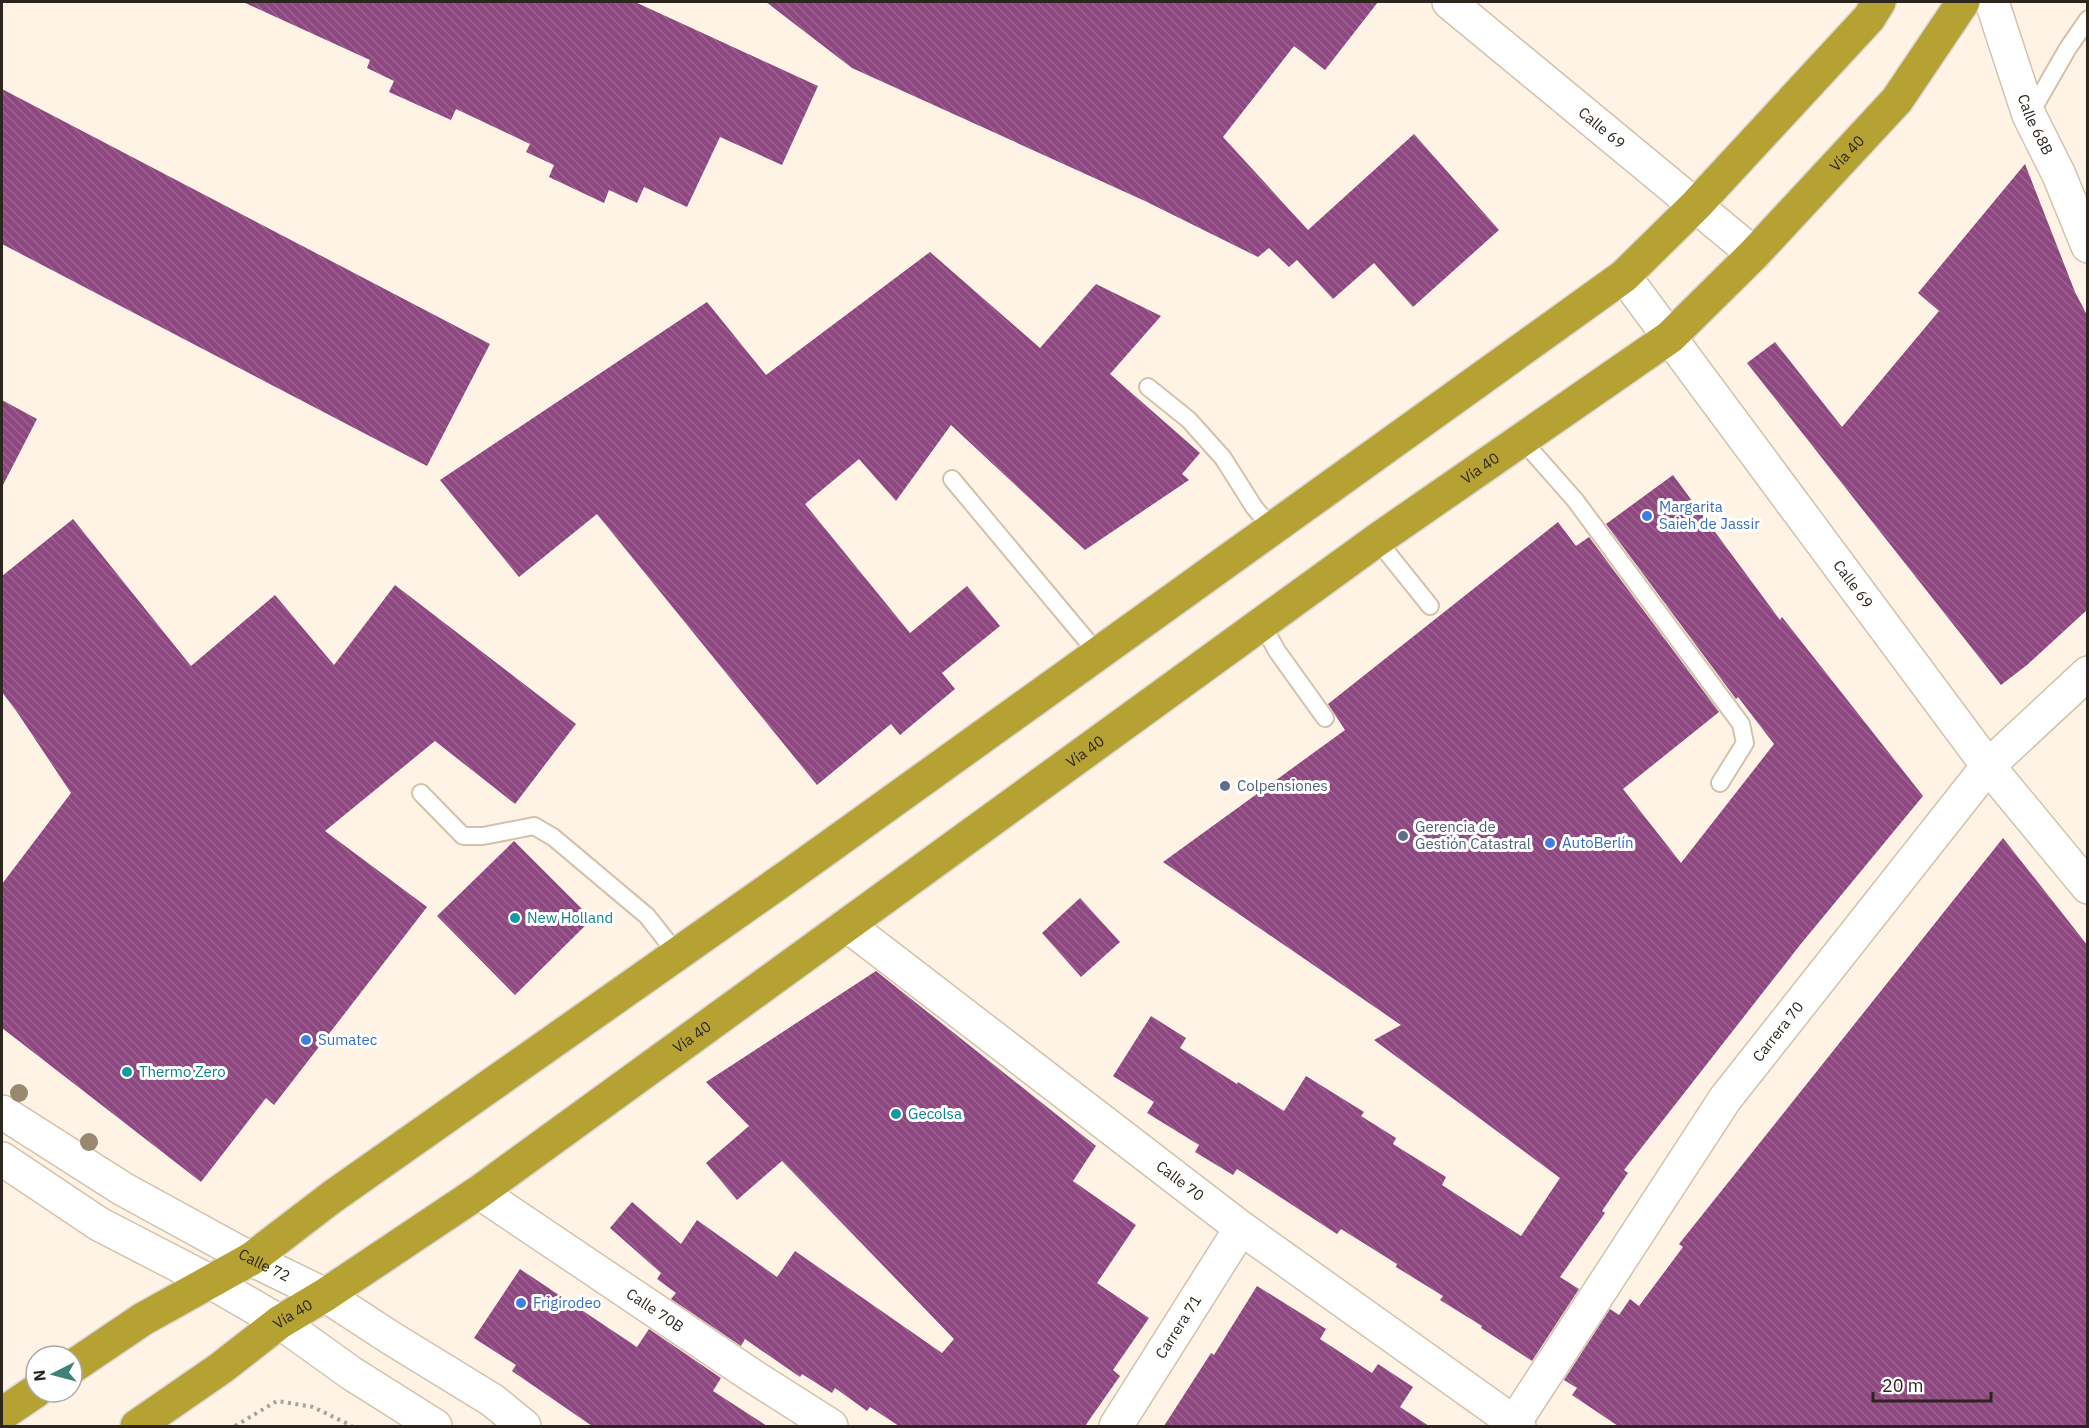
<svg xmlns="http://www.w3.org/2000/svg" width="2089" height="1428" viewBox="0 0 2089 1428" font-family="'IBM Plex Sans',sans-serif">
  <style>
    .building { fill: url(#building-back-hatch) }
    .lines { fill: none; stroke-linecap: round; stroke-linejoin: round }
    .service-casing { stroke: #d3c2ab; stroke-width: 20 }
    .minor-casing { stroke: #d3c2ab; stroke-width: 36 }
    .secondary-casing { stroke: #d3c2ab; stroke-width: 36 }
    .trunk-casing { stroke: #d9d8d6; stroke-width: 36 }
    .path { stroke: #aca397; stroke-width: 4; stroke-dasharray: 3 4.5; stroke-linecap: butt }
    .service { stroke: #fff; stroke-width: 16 }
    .minor { stroke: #fff; stroke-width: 33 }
    .secondary { stroke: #fff; stroke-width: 33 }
    .trunk { stroke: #b6a233; stroke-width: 33 }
    .tree { fill: #99886d }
    .shop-dot { fill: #3f7fe0; stroke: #fff; stroke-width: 2 }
    .service-dot { fill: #5c6f8a; stroke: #fff; stroke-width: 2 }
    .culture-dot { fill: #0f9aa8; stroke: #fff; stroke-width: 2 }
    .labels { text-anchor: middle; stroke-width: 6; stroke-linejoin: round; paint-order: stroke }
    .street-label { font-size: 15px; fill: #2d261e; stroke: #fff }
    .shop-label { font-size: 15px; fill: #366cbe; stroke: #fff; text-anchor: start }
    .service-label { font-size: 15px; fill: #4e5e75; stroke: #fff; text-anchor: start }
    .culture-label { font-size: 15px; fill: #0d838f; stroke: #fff; text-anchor: start }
  </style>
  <defs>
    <pattern id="building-back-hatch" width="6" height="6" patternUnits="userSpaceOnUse" patternTransform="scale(1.5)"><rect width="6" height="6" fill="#8e4780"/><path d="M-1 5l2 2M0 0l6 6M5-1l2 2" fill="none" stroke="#9a658f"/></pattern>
  </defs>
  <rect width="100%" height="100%" fill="#fef3e5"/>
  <path class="building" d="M 243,2 L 635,2 L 818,86 L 782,165 L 720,137 L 687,207 L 644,187 L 637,203 L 609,190 L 604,203 L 549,177 L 554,165 L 526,152 L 530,144 L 456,109 L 451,120 L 389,92 L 394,81 L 367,68 L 370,60 Z
    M 766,2 L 1378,2 L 1325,70 L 1294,46 L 1223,137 L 1308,230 L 1414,134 L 1499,230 L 1413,307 L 1374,263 L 1333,299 L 1297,260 L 1289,267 L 1269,248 L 1258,257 L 1145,201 L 852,68 Z
    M 2,89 L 490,344 L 427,466 L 2,244 Z
    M 2025,164 L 2075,292 L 2088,317 L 2088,609 L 2027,665 L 2001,685 L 1747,363 L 1775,342 L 1842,427 L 1939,311 L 1918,293 Z
    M 930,252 L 1040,348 L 1096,284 L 1161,316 L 1110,374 L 1200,453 L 1182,474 L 1189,480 L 1085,550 L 951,425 L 896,501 L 859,459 L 805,504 L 910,633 L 967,586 L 1000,626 L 942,673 L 955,689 L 900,735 L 891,724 L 817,785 L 597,514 L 519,577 L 440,480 L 707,302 L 766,375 Z
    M 2,400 L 37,419 L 2,487 Z
    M 1673,475 L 1780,620 L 1782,617 L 1923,796 L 1800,945 L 1624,1170 L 1628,1173 L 1602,1211 L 1605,1213 L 1560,1277 L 1579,1289 L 1532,1361 L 1481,1328 L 1482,1326 L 1440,1300 L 1443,1296 L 1396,1267 L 1397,1264 L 1341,1229 L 1337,1234 L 1237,1169 L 1233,1175 L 1195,1152 L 1199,1145 L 1147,1113 L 1154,1102 L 1113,1076 L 1151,1016 L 1186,1038 L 1180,1048 L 1237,1084 L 1238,1082 L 1284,1111 L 1306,1076 L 1364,1112 L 1361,1116 L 1396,1138 L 1393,1144 L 1446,1177 L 1442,1185 L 1521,1236 L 1560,1178 L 1374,1040 L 1401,1025 L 1163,862 L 1345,730 L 1328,704 L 1558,522 L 1576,546 L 1589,537 L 1719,712 L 1623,789 L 1681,863 L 1774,744 L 1738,697 L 1736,699 L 1606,524 Z
    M 73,519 L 191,666 L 275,595 L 334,665 L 395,585 L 576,724 L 515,804 L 435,741 L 325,831 L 427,907 L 274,1105 L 266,1098 L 201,1182 L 2,1028 L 2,884 L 71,793 L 17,712 L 2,692 L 2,576 Z
    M 2003,838 L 2088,946 L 2088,1426 L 1618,1426 L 1572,1395 L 1577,1388 L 1564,1380 L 1610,1309 L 1619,1315 L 1630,1299 L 1639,1306 L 1683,1247 L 1679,1244 Z
    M 514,841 L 592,919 L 515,995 L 437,916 Z
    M 1080,898 L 1120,942 L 1081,977 L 1042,933 Z
    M 876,971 L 1096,1146 L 1073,1181 L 1136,1225 L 1097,1283 L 1149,1318 L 1113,1370 L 1120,1376 L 1085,1426 L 899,1426 L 870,1407 L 867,1411 L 835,1388 L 832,1393 L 802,1374 L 800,1377 L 745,1339 L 741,1346 L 671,1299 L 676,1293 L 657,1279 L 661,1273 L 610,1228 L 632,1202 L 681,1244 L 697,1220 L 777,1277 L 795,1251 L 942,1353 L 954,1339 L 782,1161 L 737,1200 L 706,1163 L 749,1126 L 706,1082 Z
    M 520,1269 L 637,1347 L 649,1329 L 721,1378 L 713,1391 L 767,1426 L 592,1426 L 512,1371 L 516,1365 L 474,1338 Z
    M 1257,1286 L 1326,1329 L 1320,1339 L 1372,1373 L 1378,1364 L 1413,1387 L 1400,1407 L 1429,1426 L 1164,1426 L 1211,1353 L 1214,1355 Z"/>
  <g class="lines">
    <g class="service-casing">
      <path id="service" d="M 2030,114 L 2068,48 L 2088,19
        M 1148,387 L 1189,420 L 1223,458 L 1254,507 L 1272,529
        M 1522,440 L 1575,500 L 1741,724 L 1745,743 L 1720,783
        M 952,479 L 1098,654
        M 1377,540 L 1430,606
        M 1262,624 L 1277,651 L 1325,718
        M 421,793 L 463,836 L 483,836 L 534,826 L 553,837 L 647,916 L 677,954"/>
    </g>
    <g class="minor-casing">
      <g id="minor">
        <path id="s1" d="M 1449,2 L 1754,254"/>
        <path id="s2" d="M 1992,2 L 2029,115 L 2059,175 L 2088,246"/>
        <path id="s3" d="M 1624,276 L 1988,766 L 2088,887"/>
        <path id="s4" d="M 847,925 L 1241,1228 L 1519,1426"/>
        <path id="s5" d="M 479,1192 L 751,1375 L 831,1426"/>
        <path id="s6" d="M 1116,1426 L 1241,1228"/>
        <path id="s7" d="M 1512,1426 L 1725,1099 L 1988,766 L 2088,673"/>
      </g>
    </g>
    <g class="secondary-casing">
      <g id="secondary">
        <path id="s8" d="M 2,1112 L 123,1189 L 251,1259 L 325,1295 L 391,1338 L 492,1400 L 524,1426"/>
        <path d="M 2,1159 L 99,1224 L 211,1282 L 280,1322 L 351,1373 L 435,1426"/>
      </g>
    </g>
    <g class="trunk-casing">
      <g id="trunk">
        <path d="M 72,1367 L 143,1319 L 251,1259 L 332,1197 L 794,872 L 1624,276 L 1696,205 L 1869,18 L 1879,2"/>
        <path d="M 2,1414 L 36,1391"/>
        <path id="s9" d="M 137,1426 L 221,1368 L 280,1322 L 325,1295 L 479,1192 L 1377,540 L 1670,337 L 1754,254 L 1897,100 L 1963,2"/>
      </g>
    </g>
    <path class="path" d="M 235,1426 L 277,1401 L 313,1407 L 352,1426"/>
    <use href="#service" class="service"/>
    <use href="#minor" class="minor"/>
    <use href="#secondary" class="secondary"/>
    <use href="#trunk" class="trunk"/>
  </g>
  <g class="tree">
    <circle cx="19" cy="1093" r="9"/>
    <circle cx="89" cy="1142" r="9"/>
  </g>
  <g class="shop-dot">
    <circle cx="1647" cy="516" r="6"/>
    <circle cx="1550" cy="843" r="6"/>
    <circle cx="306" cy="1040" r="6"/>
    <circle cx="521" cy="1303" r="6"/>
  </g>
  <g class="service-dot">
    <circle cx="1225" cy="786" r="6"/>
    <circle cx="1403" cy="836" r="6"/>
  </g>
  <g class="culture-dot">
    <circle cx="515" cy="918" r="6"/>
    <circle cx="127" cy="1072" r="6"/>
    <circle cx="896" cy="1114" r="6"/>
  </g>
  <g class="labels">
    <g class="street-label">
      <text dy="5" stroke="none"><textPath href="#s2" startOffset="130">Calle 68B</textPath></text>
      <text dy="5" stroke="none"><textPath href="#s1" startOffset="198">Calle 69</textPath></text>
      <text dy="5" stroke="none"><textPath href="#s9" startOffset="2136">Vía 40</textPath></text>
      <text dy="5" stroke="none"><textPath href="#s9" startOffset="1650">Vía 40</textPath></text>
      <text dy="5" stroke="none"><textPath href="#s3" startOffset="384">Calle 69</textPath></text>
      <text dy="5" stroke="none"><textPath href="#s9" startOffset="1164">Vía 40</textPath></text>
      <text dy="5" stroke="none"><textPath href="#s7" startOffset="476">Carrera 70</textPath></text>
      <text dy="5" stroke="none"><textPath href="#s9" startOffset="678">Vía 40</textPath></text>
      <text dy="5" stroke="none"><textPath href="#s4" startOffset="420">Calle 70</textPath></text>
      <text dy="5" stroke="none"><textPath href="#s8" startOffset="304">Calle 72</textPath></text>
      <text dy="5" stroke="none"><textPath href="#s5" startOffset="212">Calle 70B</textPath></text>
      <text dy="5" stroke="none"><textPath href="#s9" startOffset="192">Vía 40</textPath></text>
      <text dy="5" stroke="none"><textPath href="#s6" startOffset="117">Carrera 71</textPath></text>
    </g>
    <g class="shop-label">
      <text x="1659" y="512">Margarita<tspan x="1659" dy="17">Saieh de Jassir</tspan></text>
      <text x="1562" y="848">AutoBerlín</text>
      <text x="318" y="1045">Sumatec</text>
      <text x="533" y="1308">Frigirodeo</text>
    </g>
    <g class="service-label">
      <text x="1237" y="791">Colpensiones</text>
      <text x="1415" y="832">Gerencia de<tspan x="1415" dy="17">Gestión Catastral</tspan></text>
    </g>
    <g class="culture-label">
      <text x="527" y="923">New Holland</text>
      <text x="139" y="1077">Thermo Zero</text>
      <text x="908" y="1119">Gecolsa</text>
    </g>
  </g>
  <rect width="2089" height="1428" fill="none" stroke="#2d261e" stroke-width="6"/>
  <g transform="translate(54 1374) rotate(264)"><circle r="28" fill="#ffffff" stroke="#aba8a5" stroke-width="1.5"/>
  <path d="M0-4.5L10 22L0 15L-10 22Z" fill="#3e8277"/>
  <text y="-9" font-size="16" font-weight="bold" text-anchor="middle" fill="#2d261e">N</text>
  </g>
  <path d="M1873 1392v9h118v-9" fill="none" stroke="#2d261e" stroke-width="3"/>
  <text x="1882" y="1392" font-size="18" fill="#2d261e" stroke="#ffffff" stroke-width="4.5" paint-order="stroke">20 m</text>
</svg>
